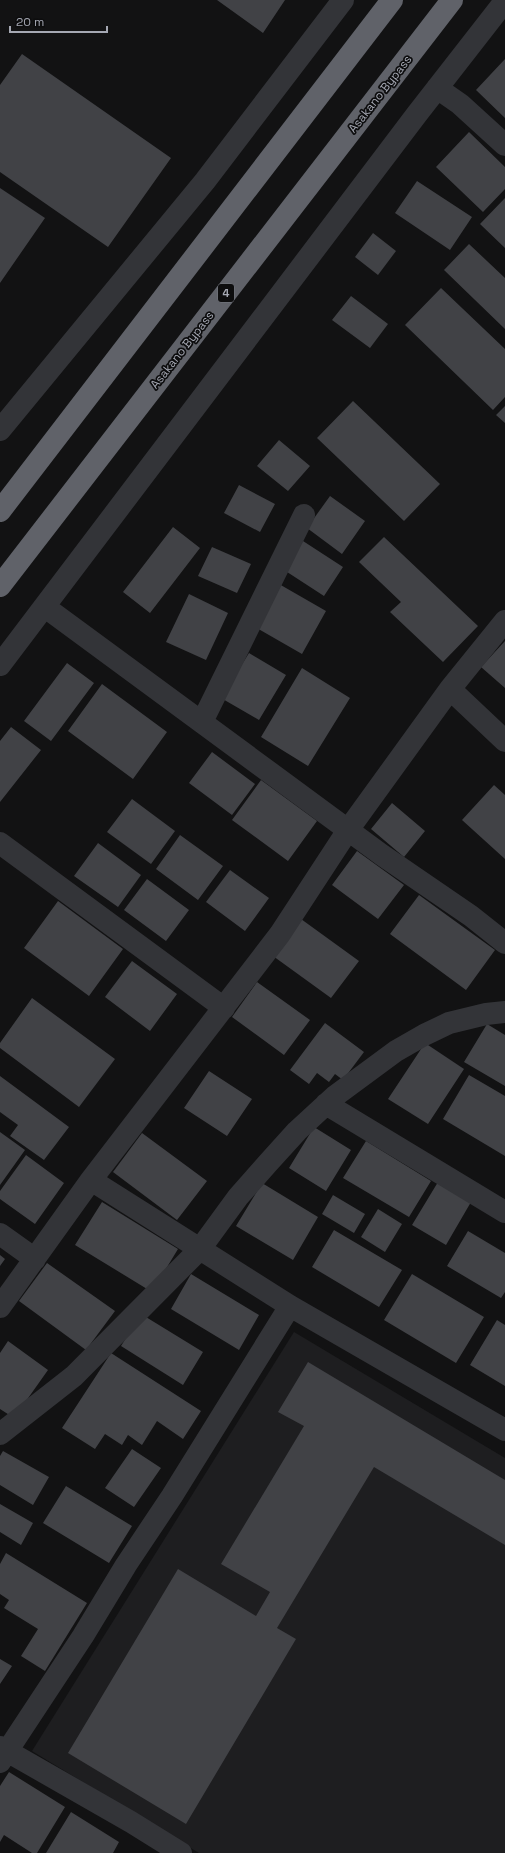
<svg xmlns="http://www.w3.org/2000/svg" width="505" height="1853" viewBox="0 0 505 1853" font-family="'Space Grotesk',sans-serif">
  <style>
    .built { fill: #1e1e20 }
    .building { fill: #414246 }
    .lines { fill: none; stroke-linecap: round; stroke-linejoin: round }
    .street { stroke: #333438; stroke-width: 22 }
    .highway { stroke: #606269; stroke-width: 22 }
    .labels { text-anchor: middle; stroke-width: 3.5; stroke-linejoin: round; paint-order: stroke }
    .shield { fill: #0d0d0e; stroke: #777a82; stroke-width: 1 }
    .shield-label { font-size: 11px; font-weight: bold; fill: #a5a8b3 }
    .street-label { font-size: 12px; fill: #a5a8b3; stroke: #0d0d0e }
  </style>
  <rect width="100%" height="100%" fill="#121213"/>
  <path class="built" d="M 294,1332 L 505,1458 L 505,1853 L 199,1853 L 32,1751 Z"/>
  <path class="building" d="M 217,0 L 285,0 L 263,33 Z
    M 22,54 L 171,158 L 108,247 L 0,172 L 0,85 Z
    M 505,59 L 505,118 L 476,90 Z
    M 469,132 L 505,167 L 505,189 L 483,212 L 436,167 Z
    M 417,181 L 472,217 L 450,250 L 395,213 Z
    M 0,188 L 45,218 L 0,283 Z
    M 505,198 L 505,248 L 480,224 Z
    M 373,233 L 396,251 L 378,275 L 355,257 Z
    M 469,244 L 505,278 L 505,329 L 444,270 Z
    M 441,288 L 505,349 L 505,397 L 493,410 L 405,325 Z
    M 351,296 L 388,324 L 370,348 L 332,320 Z
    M 353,401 L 440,484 L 404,521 L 317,438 Z
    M 505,406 L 505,423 L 496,415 Z
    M 279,440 L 310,466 L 288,491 L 257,466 Z
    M 239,485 L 275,504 L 260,532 L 224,513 Z
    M 330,496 L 365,521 L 342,554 L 307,528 Z
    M 173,527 L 200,548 L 150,613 L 123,592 Z
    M 384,537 L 478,626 L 443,662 L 390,612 L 401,602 L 359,562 Z
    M 303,541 L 343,567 L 324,596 L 284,570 Z
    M 212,547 L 251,564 L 237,593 L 198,576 Z
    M 279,584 L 326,611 L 302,654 L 255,627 Z
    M 189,594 L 228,613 L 206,660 L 166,642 Z
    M 505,641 L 505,688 L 481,667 Z
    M 249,653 L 286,675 L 259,720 L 221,698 Z
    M 67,663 L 94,683 L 51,741 L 24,721 Z
    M 302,668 L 350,698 L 308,766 L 261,737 Z
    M 102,684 L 167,732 L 133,779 L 68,731 Z
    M 11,727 L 41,750 L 0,802 L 0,741 Z
    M 212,752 L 255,784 L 232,815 L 189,783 Z
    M 261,780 L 317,821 L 288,861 L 232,820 Z
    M 494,785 L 505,795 L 505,859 L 462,820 Z
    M 132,799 L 175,831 L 151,864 L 107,832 Z
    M 392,803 L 425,831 L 404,857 L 371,829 Z
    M 180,835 L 223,866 L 198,900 L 156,869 Z
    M 98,843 L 141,875 L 118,907 L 74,876 Z
    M 357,851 L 404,885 L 378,919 L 332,885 Z
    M 230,870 L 269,898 L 245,931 L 206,902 Z
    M 147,879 L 189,910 L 166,941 L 124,910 Z
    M 419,895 L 495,950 L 466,990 L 390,934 Z
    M 58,901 L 123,949 L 89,996 L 24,948 Z
    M 301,919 L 359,961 L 331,998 L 273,956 Z
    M 132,961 L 177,994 L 150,1031 L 105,997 Z
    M 257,982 L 310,1020 L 284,1055 L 232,1017 Z
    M 32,998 L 115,1059 L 79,1107 L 0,1048 L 0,1043 Z
    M 325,1023 L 364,1052 L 343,1080 L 335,1074 L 329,1082 L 317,1073 L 309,1084 L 290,1070 Z
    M 487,1024 L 505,1035 L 505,1086 L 464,1062 Z
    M 425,1043 L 464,1069 L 428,1124 L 388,1099 Z
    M 209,1071 L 252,1099 L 227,1136 L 184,1108 Z
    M 469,1075 L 505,1096 L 505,1156 L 443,1119 Z
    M 0,1076 L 69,1127 L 44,1160 L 10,1136 L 18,1125 L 0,1112 Z
    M 314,1127 L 351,1150 L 326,1191 L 289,1168 Z
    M 0,1132 L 25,1150 L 0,1185 Z
    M 142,1133 L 207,1181 L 177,1220 L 113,1172 Z
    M 366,1141 L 431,1181 L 409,1217 L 343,1178 Z
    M 26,1155 L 64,1183 L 35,1224 L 0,1199 L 0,1191 Z
    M 438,1182 L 471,1202 L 446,1245 L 412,1225 Z
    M 262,1183 L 318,1217 L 293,1260 L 236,1226 Z
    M 333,1195 L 365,1214 L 354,1233 L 322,1214 Z
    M 102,1202 L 178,1249 L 152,1292 L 75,1245 Z
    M 378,1209 L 402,1224 L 385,1252 L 361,1237 Z
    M 334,1230 L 402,1270 L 379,1307 L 312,1267 Z
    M 468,1231 L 505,1253 L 505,1292 L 501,1298 L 447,1266 Z
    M 0,1255 L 5,1259 L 0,1266 Z
    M 47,1263 L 115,1311 L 86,1350 L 19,1301 Z
    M 191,1274 L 259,1315 L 239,1350 L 171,1309 Z
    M 412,1274 L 484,1317 L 456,1363 L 384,1320 Z
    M 141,1314 L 203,1352 L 183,1385 L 121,1346 Z
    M 497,1320 L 505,1325 L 505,1386 L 470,1365 Z
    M 8,1341 L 48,1370 L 14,1418 L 0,1409 L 0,1353 Z
    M 111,1353 L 201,1411 L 183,1439 L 157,1421 L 142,1445 L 128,1435 L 122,1445 L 105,1434 L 95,1449 L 62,1428 Z
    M 308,1362 L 505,1480 L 505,1545 L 374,1467 L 277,1628 L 296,1639 L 186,1824 L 68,1753 L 178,1569 L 256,1616 L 270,1592 L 221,1564 L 304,1426 L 278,1412 Z
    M 132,1449 L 161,1468 L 134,1507 L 105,1488 Z
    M 3,1451 L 49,1477 L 33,1505 L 0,1485 L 0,1456 Z
    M 66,1486 L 132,1526 L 109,1563 L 43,1523 Z
    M 0,1504 L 33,1523 L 21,1545 L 0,1532 Z
    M 6,1553 L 87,1603 L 45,1671 L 21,1656 L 38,1629 L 4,1608 L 9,1600 L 0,1594 L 0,1564 Z
    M 0,1659 L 12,1666 L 0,1684 Z
    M 9,1772 L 65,1807 L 37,1853 L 32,1853 L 4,1835 L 0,1842 L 0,1786 Z
    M 71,1812 L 119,1842 L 113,1853 L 46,1853 Z"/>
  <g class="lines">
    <path class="street" d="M 437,88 L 460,104 L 505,145
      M 0,430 L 205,181 L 343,0
      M 45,607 L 382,855 L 471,916 L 505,943
      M 0,665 L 417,114 L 505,1
      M 450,689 L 505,741
      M 202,722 L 304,515
      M 0,843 L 224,1008
      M 326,1104 L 505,1212
      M 91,1180 L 290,1306 L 505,1430
      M 0,1234 L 35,1259
      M 0,1307 L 91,1180 L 280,934 L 348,830 L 450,689 L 505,621
      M 0,1434 L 74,1376 L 200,1249 L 238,1197 L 268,1163 L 297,1131 L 335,1096 L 396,1051 L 424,1035 L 449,1023 L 486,1014 L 505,1012
      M 0,1747 L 131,1822 L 181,1853
      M 0,1762 L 83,1636 L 126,1565 L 172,1496 L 290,1306"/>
    <path class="highway" d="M 0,511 L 392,0
      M 0,586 L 452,0"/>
  </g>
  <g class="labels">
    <rect class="shield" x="218" y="284" width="16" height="18" rx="3"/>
    <g class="shield-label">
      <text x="226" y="297">4</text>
    </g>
    <g class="street-label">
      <text transform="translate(380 94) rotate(-52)" y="4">Asakano Bypass</text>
      <text transform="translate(182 350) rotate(-52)" y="4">Asakano Bypass</text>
    </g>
  </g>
  <path d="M10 26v6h97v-6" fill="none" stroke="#a5a8b3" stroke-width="2"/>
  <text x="16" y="26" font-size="12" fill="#a5a8b3" stroke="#0d0d0e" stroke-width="3" paint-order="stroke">20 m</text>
</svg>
